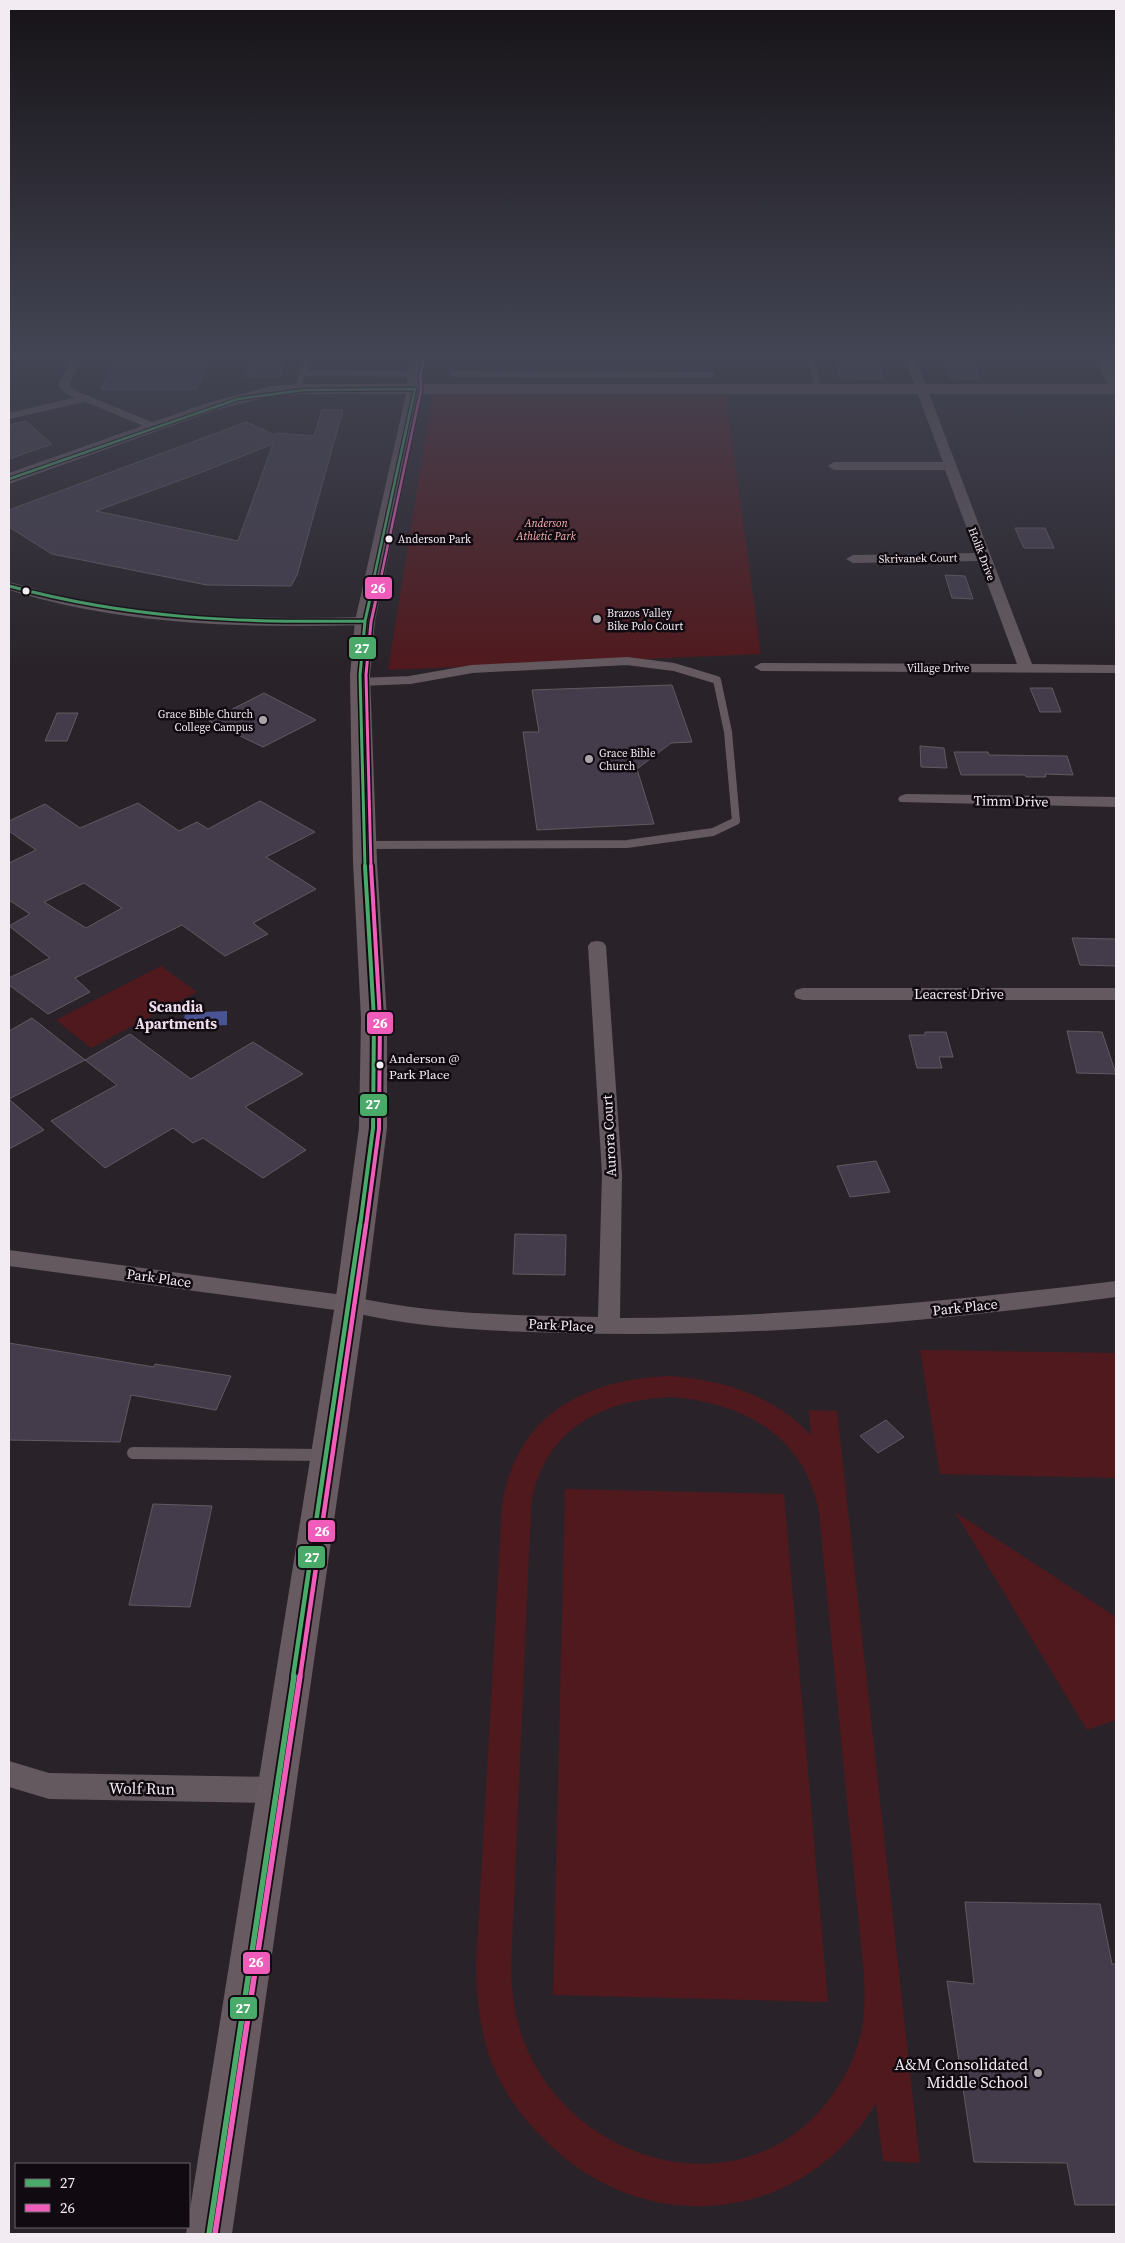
<svg xmlns="http://www.w3.org/2000/svg" width="1125" height="2243" viewBox="0 0 1125 2243" font-family="'Source Serif 4',serif">
  <style>
    .green { fill: #50191d; fill-rule: evenodd }
    .water { fill: #4a5393 }
    .building { fill: #443c4b; stroke: #5f5b61; fill-rule: evenodd }
    .lines { fill: none; stroke-linecap: round; stroke-linejoin: round }
    .lane-far2 { stroke: #64595f; stroke-width: 6 }
    .lane-far1 { stroke: #64595f; stroke-width: 8 }
    .lane { stroke: #64595f; stroke-width: 12 }
    .street { fill: #64595f; fill-rule: evenodd }
    .secondary { fill: #675a60; fill-rule: evenodd }
    .bus-1-far4-casing { stroke: #110b11; stroke-width: 5 }
    .bus-1-far3-casing { stroke: #110b11; stroke-width: 6 }
    .bus-1-far2-casing { stroke: #110b11; stroke-width: 8 }
    .bus-1-far1-casing { stroke: #110b11; stroke-width: 8 }
    .bus-1-casing { stroke: #110b11; stroke-width: 9 }
    .bus-2-far4-casing { stroke: #110b11; stroke-width: 5 }
    .bus-2-far3-casing { stroke: #110b11; stroke-width: 6 }
    .bus-2-far2-casing { stroke: #110b11; stroke-width: 8 }
    .bus-2-far1-casing { stroke: #110b11; stroke-width: 8 }
    .bus-2-casing { stroke: #110b11; stroke-width: 9 }
    .bus-1-far4 { stroke: #49aa6a; stroke-width: 2.5 }
    .bus-1-far3 { stroke: #49aa6a; stroke-width: 3 }
    .bus-1-far2 { stroke: #49aa6a; stroke-width: 4 }
    .bus-1-far1 { stroke: #49aa6a; stroke-width: 4.5 }
    .bus-1 { stroke: #49aa6a; stroke-width: 5.5 }
    .bus-2-far4 { stroke: #ef5cb9; stroke-width: 2.5 }
    .bus-2-far3 { stroke: #ef5cb9; stroke-width: 3 }
    .bus-2-far2 { stroke: #ef5cb9; stroke-width: 4 }
    .bus-2-far1 { stroke: #ef5cb9; stroke-width: 4.5 }
    .bus-2 { stroke: #ef5cb9; stroke-width: 5.5 }
    .bus-dot { fill: #f3ebf2; stroke: #110b11; stroke-width: 2 }
    .poi-dot { fill: #aca5ac; stroke: #110b11; stroke-width: 2 }
    .labels { text-anchor: middle; stroke-width: 5; stroke-linejoin: round; paint-order: stroke }
    .far-park-label { font-size: 11px; font-style: italic; fill: #fbb3b1; stroke: #110b11 }
    .far-bus-label { font-size: 11px; fill: #f3ebf2; stroke: #110b11; text-anchor: start }
    .far-street-label { font-size: 11px; fill: #f3ebf2; stroke: #110b11 }
    .far-poi-label { font-size: 11px; fill: #f3ebf2; stroke: #110b11; text-anchor: start }
    .bus-label { font-size: 13px; fill: #f3ebf2; stroke: #110b11; text-anchor: start }
    .street-label { font-size: 14px; fill: #f3ebf2; stroke: #110b11 }
    .neighbourhood-label { font-size: 15px; font-weight: bold; fill: #eedded; stroke: #110b11 }
    .near-street-label { font-size: 16px; fill: #f3ebf2; stroke: #110b11 }
    .near-poi-label { font-size: 16px; fill: #f3ebf2; stroke: #110b11; text-anchor: end }
    .line-badge { stroke: #110b11; stroke-width: 2 }
    .badge-label { font-size: 14px; text-anchor: middle; font-weight: bold; fill: #fff }
  </style>
  <rect width="100%" height="100%" fill="#292329"/>
  <path class="green" d="M 432,395 L 726,396 L 761,654 L 388,670 Z
    M 161,966 L 197,992 L 91,1048 L 56,1020 Z
    M 920,1350 L 1116,1353 L 1116,1478 L 940,1474 Z
    M 671,1376 C 724,1380 774,1396 811,1435 L 809,1410 L 837,1411 L 920,2163 L 883,2161 L 876,2103 C 804,2223 648,2241 548,2143 C 526,2122 505,2095 493,2066 C 480,2034 477,2001 476,1966 L 502,1505 C 517,1414 585,1379 671,1376 ZM 672,1397 C 744,1403 805,1436 819,1512 L 864,1976 C 865,1995 865,2014 861,2033 C 856,2056 845,2078 831,2097 C 741,2220 554,2160 518,2023 C 513,2005 512,1986 511,1967 L 531,1506 C 543,1430 600,1400 672,1397 Z
    M 565,1489 L 784,1494 L 828,2002 L 553,1995 Z
    M 955,1512 L 1116,1617 L 1116,1720 L 1087,1730 Z"/>
  <path class="water" d="M 227,1011 L 227,1025 L 183,1027 L 185,1013 Z"/>
  <path class="building" d="M 121,354 L 144,354 L 139,363 L 208,364 L 196,389 L 101,389 Z
    M 256,354 L 287,354 L 280,377 L 246,377 Z
    M 834,354 L 876,355 L 883,379 L 840,378 Z
    M 943,356 L 972,356 L 980,379 L 951,378 Z
    M 322,410 L 343,410 L 297,575 L 291,586 L 207,585 L 52,554 L 9,527 L 9,510 L 246,422 L 276,435 L 277,433 L 314,436 ZM 273,444 L 238,541 L 96,511 L 197,474 Z
    M 26,421 L 52,444 L 9,459 L 9,425 Z
    M 1015,528 L 1045,528 L 1054,548 L 1024,548 Z
    M 945,575 L 965,576 L 973,599 L 952,598 Z
    M 672,685 L 692,742 L 671,743 L 637,769 L 654,824 L 537,830 L 523,732 L 539,732 L 532,690 Z
    M 1030,688 L 1052,688 L 1061,712 L 1040,712 Z
    M 264,693 L 316,720 L 263,747 L 209,721 Z
    M 57,713 L 78,713 L 67,741 L 45,741 Z
    M 920,746 L 944,748 L 947,768 L 921,767 Z
    M 954,752 L 988,752 L 989,755 L 1067,756 L 1073,775 L 1045,774 L 1046,777 L 1026,777 L 1025,775 L 961,775 Z
    M 260,801 L 315,832 L 266,857 L 316,889 L 253,923 L 268,934 L 225,956 L 182,925 L 75,978 L 90,992 L 48,1014 L 9,985 L 9,978 L 50,958 L 9,926 L 30,914 L 9,900 L 9,863 L 36,850 L 9,831 L 9,821 L 45,804 L 80,828 L 138,803 L 179,831 L 197,822 L 208,829 ZM 84,883 L 96,891 L 122,908 L 86,928 L 44,902 Z
    M 1072,938 L 1116,939 L 1116,966 L 1080,965 Z
    M 32,1018 L 85,1060 L 9,1099 L 44,1130 L 9,1149 L 9,1031 Z
    M 1067,1031 L 1102,1032 L 1116,1074 L 1077,1073 Z
    M 925,1032 L 946,1032 L 953,1057 L 939,1057 L 942,1068 L 917,1068 L 909,1035 L 925,1035 Z
    M 130,1034 L 191,1079 L 253,1042 L 303,1074 L 245,1107 L 306,1150 L 263,1178 L 203,1138 L 193,1143 L 173,1128 L 105,1168 L 51,1121 L 117,1085 L 85,1060 Z
    M 876,1161 L 890,1192 L 850,1197 L 837,1166 Z
    M 515,1234 L 566,1235 L 565,1275 L 513,1274 Z
    M 9,1343 L 154,1367 L 155,1364 L 231,1376 L 216,1410 L 131,1395 L 120,1442 L 9,1440 Z
    M 886,1420 L 904,1437 L 878,1453 L 860,1436 Z
    M 153,1504 L 212,1506 L 190,1607 L 129,1605 Z
    M 965,1902 L 1100,1904 L 1112,1964 L 1116,1964 L 1116,2205 L 1075,2205 L 1067,2163 L 974,2162 L 947,1981 L 974,1984 Z"/>
  <g class="lines">
    <path class="lane-far2" d="M 810,354 L 818,388
      M 304,373 L 414,374
      M 453,374 L 711,375
      M 298,389 L 309,354
      M 9,416 L 87,398"/>
    <path class="lane-far1" d="M 360,682 L 410,680 L 472,669 L 627,661 L 674,667 L 717,680 L 728,732 L 736,821 L 713,832 L 627,844 L 364,845"/>
    <path class="lane" d="M 133,1453 L 323,1455"/>
    <path class="street" d="M 74,354 L 85,354 L 71,380 L 70,385 L 74,390 L 159,425 L 161,427 L 159,429 L 151,429 L 66,394 L 58,385 Z
      M 903,354 L 914,354 L 1032,664 L 1116,665 L 1116,673 L 761,671 L 754,667 L 761,663 L 1017,664 L 979,561 L 853,563 L 846,559 L 853,555 L 976,553 L 945,470 L 834,470 L 828,466 L 834,462 L 943,462 Z
      M 9,582 C 38,589 65,599 94,604 C 184,619 275,619 365,617 L 372,621 L 365,625 C 244,628 125,626 9,590 Z
      M 906,794 L 1116,797 L 1116,807 L 900,802 L 898,799 L 900,796 Z
      M 597,941 L 603,942 L 606,946 L 622,1174 L 620,1318 C 787,1317 951,1301 1116,1281 L 1116,1297 C 934,1322 749,1338 565,1333 C 493,1331 421,1329 350,1312 L 9,1266 L 9,1250 L 350,1296 C 431,1315 515,1315 598,1317 L 602,1174 L 588,946 L 591,942 Z
      M 803,988 L 1116,988 L 1116,1000 L 803,1000 L 796,998 L 794,994 L 796,990 Z
      M 9,1761 L 49,1773 L 276,1777 L 286,1781 L 290,1790 L 286,1799 L 276,1803 L 49,1799 L 9,1787 Z"/>
    <path class="secondary" d="M 412,354 L 426,354 L 422,374 L 422,384 L 1108,384 L 1092,354 L 1107,354 L 1116,372 L 1116,394 L 422,394 L 375,621 L 370,675 L 377,862 L 387,1019 L 387,1128 L 365,1304 L 232,2234 L 186,2234 L 335,1304 L 359,1128 L 361,1019 L 353,862 L 350,675 L 355,621 L 406,394 L 298,394 L 271,396 L 216,410 L 9,484 L 9,473 L 204,404 L 271,386 L 298,384 L 407,384 L 406,374 Z"/>
    <g class="bus-1-far4-casing">
      <path id="bus-1-far4" d="M 9,479 L 238,399 L 304,390 L 415,389 L 373,582"/>
    </g>
    <g class="bus-1-far3-casing">
      <path id="bus-1-far3" d="M 9,586 C 131,619 239,623 365,621
        M 365,867 L 360,675 L 365,621 L 374,581"/>
    </g>
    <g class="bus-1-far2-casing">
      <path id="bus-1-far2" d="M 360,1226 L 373,1128 L 374,1019 L 365,866"/>
    </g>
    <g class="bus-1-far1-casing">
      <path id="bus-1-far1" d="M 293,1677 L 360,1225"/>
    </g>
    <g class="bus-1-casing">
      <path id="bus-1" d="M 209,2234 L 294,1676"/>
    </g>
    <g class="bus-2-far4-casing">
      <path id="bus-2-far4" d="M 380,582 L 421,390 L 420,375 L 425,356"/>
    </g>
    <g class="bus-2-far3-casing">
      <path id="bus-2-far3" d="M 371,867 L 366,675 L 371,622 L 380,581"/>
    </g>
    <g class="bus-2-far2-casing">
      <path id="bus-2-far2" d="M 366,1226 L 379,1129 L 380,1019 L 371,866"/>
    </g>
    <g class="bus-2-far1-casing">
      <path id="bus-2-far1" d="M 300,1677 L 366,1225"/>
    </g>
    <g class="bus-2-casing">
      <path id="bus-2" d="M 215,2234 L 300,1676"/>
    </g>
    <use href="#bus-1-far4" class="bus-1-far4"/>
    <use href="#bus-1-far3" class="bus-1-far3"/>
    <use href="#bus-1-far2" class="bus-1-far2"/>
    <use href="#bus-1-far1" class="bus-1-far1"/>
    <use href="#bus-1" class="bus-1"/>
    <use href="#bus-2-far4" class="bus-2-far4"/>
    <use href="#bus-2-far3" class="bus-2-far3"/>
    <use href="#bus-2-far2" class="bus-2-far2"/>
    <use href="#bus-2-far1" class="bus-2-far1"/>
    <use href="#bus-2" class="bus-2"/>
  </g>
  <linearGradient id="sky" x2="0" y2="1"><stop stop-color="#171317"/><stop offset="0.53" stop-color="#434554"/><stop offset="1" stop-color="#434554" stop-opacity="0"/></linearGradient>
  <rect width="1125" height="668" fill="url(#sky)"/>
  <g class="bus-dot">
    <circle cx="389" cy="539" r="4.5"/>
    <circle cx="26" cy="591" r="4.5"/>
    <circle cx="380" cy="1065" r="4.5"/>
  </g>
  <g class="poi-dot">
    <circle cx="597" cy="619" r="5"/>
    <circle cx="263" cy="720" r="5"/>
    <circle cx="589" cy="759" r="5"/>
    <circle cx="1038" cy="2073" r="5"/>
  </g>
  <g class="labels">
    <g class="far-park-label">
      <text x="546" y="527">Anderson<tspan x="546" dy="13">Athletic Park</tspan></text>
    </g>
    <g class="far-bus-label">
      <text x="398" y="543">Anderson Park</text>
    </g>
    <g class="far-street-label">
      <text transform="translate(982 554) rotate(69)" y="4">Holik Drive</text>
      <text transform="translate(918 558) rotate(-1)" y="4">Skrivanek Court</text>
      <text x="938" y="672">Village Drive</text>
    </g>
    <g class="far-poi-label">
      <text x="607" y="617">Brazos Valley<tspan x="607" dy="13">Bike Polo Court</tspan></text>
      <text x="253" y="718" text-anchor="end">Grace Bible Church<tspan x="253" dy="13">College Campus</tspan></text>
      <text x="599" y="757">Grace Bible<tspan x="599" dy="13">Church</tspan></text>
    </g>
    <g class="bus-label">
      <text x="389" y="1063">Anderson @<tspan x="389" dy="16">Park Place</tspan></text>
    </g>
    <g class="street-label">
      <text transform="translate(1011 801) rotate(1)" y="5">Timm Drive</text>
      <text x="959" y="999">Leacrest Drive</text>
      <text transform="translate(609 1136) rotate(-93)" y="5">Aurora Court</text>
      <text transform="translate(159 1278) rotate(8)" y="5">Park Place</text>
      <text transform="translate(965 1307) rotate(-6)" y="5">Park Place</text>
      <text transform="translate(561 1325) rotate(3)" y="5">Park Place</text>
    </g>
    <g class="neighbourhood-label">
      <text x="176" y="1012">Scandia<tspan x="176" dy="17">Apartments</tspan></text>
    </g>
    <g class="near-street-label">
      <text transform="translate(142 1788) rotate(1)" y="6">Wolf Run</text>
    </g>
    <g class="near-poi-label">
      <text x="1028" y="2070">A&amp;M Consolidated<tspan x="1028" dy="18">Middle School</tspan></text>
    </g>
  </g>
  <g class="line-badge">
    <rect x="364" y="576" width="29" height="24" rx="5" fill="#ef5cb9"/>
    <rect x="348" y="636" width="29" height="24" rx="5" fill="#49aa6a"/>
    <rect x="366" y="1011" width="28" height="24" rx="5" fill="#ef5cb9"/>
    <rect x="359" y="1093" width="29" height="24" rx="5" fill="#49aa6a"/>
    <rect x="307" y="1519" width="29" height="24" rx="5" fill="#ef5cb9"/>
    <rect x="297" y="1545" width="29" height="24" rx="5" fill="#49aa6a"/>
    <rect x="242" y="1951" width="29" height="24" rx="5" fill="#ef5cb9"/>
    <rect x="229" y="1996" width="29" height="24" rx="5" fill="#49aa6a"/>
  </g>
  <g class="badge-label">
    <text x="378" y="593">26</text>
    <text x="362" y="653">27</text>
    <text x="380" y="1028">26</text>
    <text x="373" y="1109">27</text>
    <text x="322" y="1536">26</text>
    <text x="312" y="1562">27</text>
    <text x="256" y="1967">26</text>
    <text x="243" y="2013">27</text>
  </g>
  <rect width="1125" height="2243" fill="none" stroke="#f3ebf2" stroke-width="20"/>
  <rect x="15" y="2163" width="175" height="65" fill="#110b11" stroke="#6b656b"/>
  <rect x="25" y="2179" width="25" height="8" fill="#49aa6a" stroke="#6b656b"/>
  <text x="60" y="2188" font-size="15" fill="#f3ebf2">27</text>
  <rect x="25" y="2204" width="25" height="8" fill="#ef5cb9" stroke="#6b656b"/>
  <text x="60" y="2213" font-size="15" fill="#f3ebf2">26</text>
</svg>
